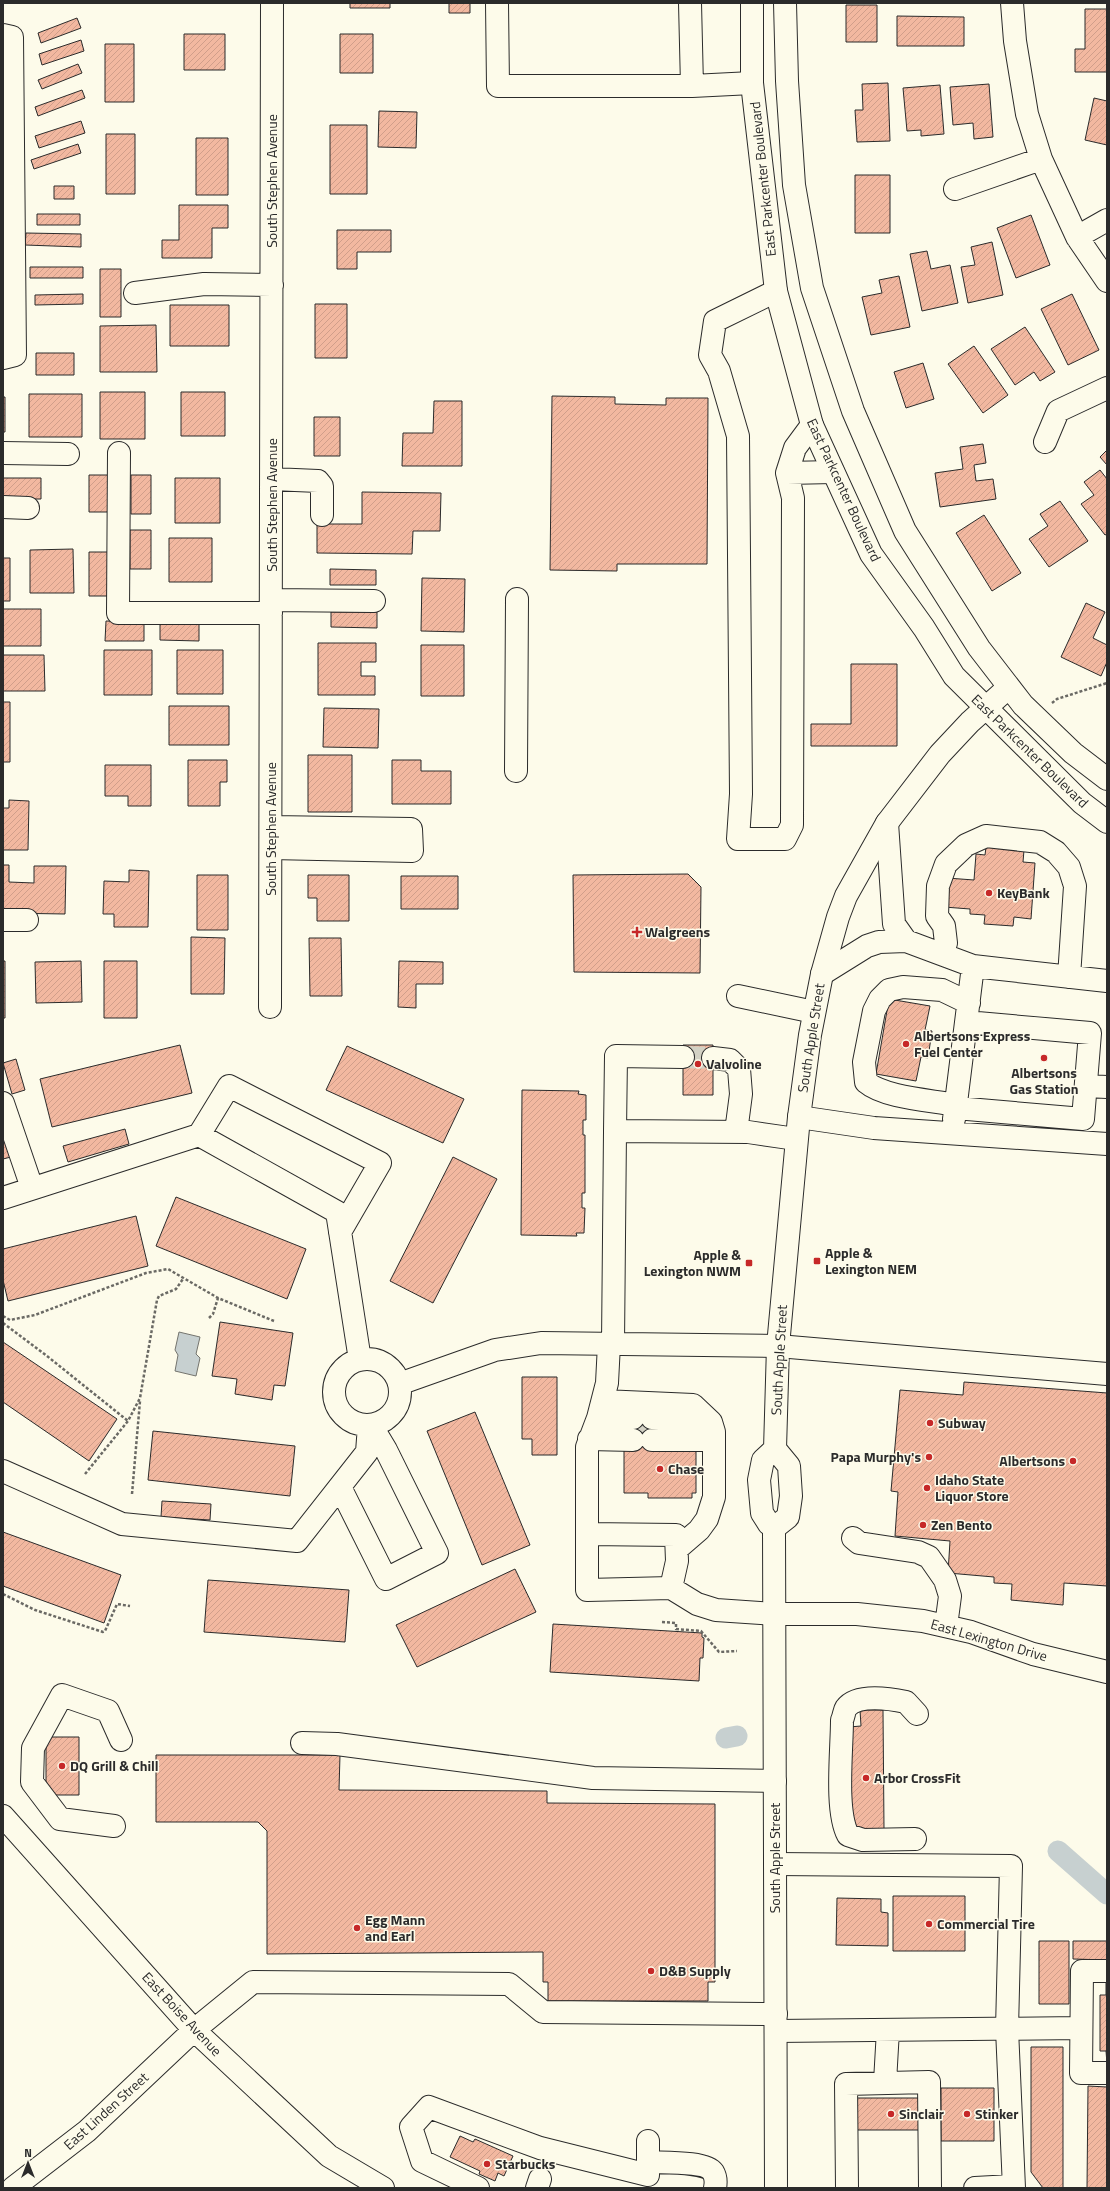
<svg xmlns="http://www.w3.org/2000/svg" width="1110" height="2191" viewBox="0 0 1110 2191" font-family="'Titillium Web',sans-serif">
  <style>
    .water { fill: #c7d0d0; stroke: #74746e }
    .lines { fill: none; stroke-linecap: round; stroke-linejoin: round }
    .canal { stroke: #c7d0d0; stroke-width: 21 }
    .building { fill: url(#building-hatch); stroke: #2b2b2b }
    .minor-tunnel { stroke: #d3d1c4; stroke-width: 22; stroke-dasharray: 22 11; stroke-linecap: butt }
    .minor-casing { stroke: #2b2b2b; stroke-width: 24 }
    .major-casing { stroke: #2b2b2b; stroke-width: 24 }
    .path { stroke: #6a6964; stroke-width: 2.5; stroke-dasharray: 3 2; stroke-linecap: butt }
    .minor { stroke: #fdfbea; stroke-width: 22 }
    .major { stroke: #fdfbea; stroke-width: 22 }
    .poi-dot { fill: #c62828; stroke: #fdfbea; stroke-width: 1.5 }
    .labels { text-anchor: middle; stroke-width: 3; stroke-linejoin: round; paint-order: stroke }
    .street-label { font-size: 14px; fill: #2b2b2b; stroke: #fdfbea }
    .poi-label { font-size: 14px; font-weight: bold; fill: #2b2b2b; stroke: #fdfbea; text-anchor: start }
  </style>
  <defs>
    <pattern id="building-hatch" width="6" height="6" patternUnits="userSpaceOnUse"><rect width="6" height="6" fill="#f2b8a0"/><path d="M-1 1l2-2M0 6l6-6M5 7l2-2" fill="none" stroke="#d09e8a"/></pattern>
  </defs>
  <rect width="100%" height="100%" fill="#fdfbea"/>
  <path class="water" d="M 179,1332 L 200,1337 L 196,1354 L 200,1358 L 196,1376 L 175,1371 L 178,1355 L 175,1350 Z"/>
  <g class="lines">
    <path class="canal" d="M 726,1738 L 737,1736
      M 1058,1851 L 1107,1894"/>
  </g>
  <path class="building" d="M 350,3 L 390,3 L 390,8 L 350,8 Z
    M 449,3 L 470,3 L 470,13 L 449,13 Z
    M 846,5 L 877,5 L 877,42 L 846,42 Z
    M 1085,9 L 1107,9 L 1107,72 L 1075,72 L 1075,49 L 1085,49 Z
    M 897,16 L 964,17 L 964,46 L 897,46 Z
    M 77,18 L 81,28 L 41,43 L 38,33 Z
    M 184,34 L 225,34 L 225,70 L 184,70 Z
    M 340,34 L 373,34 L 373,73 L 340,73 Z
    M 81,40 L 84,51 L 42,65 L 39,54 Z
    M 105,44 L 134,44 L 134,102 L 105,102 Z
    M 78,64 L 82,73 L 42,89 L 38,80 Z
    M 888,83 L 890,141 L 857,142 L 855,110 L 863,110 L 862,84 Z
    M 989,84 L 993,137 L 974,139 L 973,123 L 953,125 L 950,87 Z
    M 940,85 L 944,134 L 921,136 L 921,130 L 907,131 L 903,88 Z
    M 82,90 L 85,98 L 38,116 L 35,107 Z
    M 1094,98 L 1107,101 L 1107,145 L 1085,140 Z
    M 379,111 L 417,112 L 416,148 L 378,147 Z
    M 81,121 L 85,133 L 39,148 L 35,136 Z
    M 330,125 L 367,125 L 367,194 L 330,194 Z
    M 106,134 L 135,134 L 135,194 L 106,194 Z
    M 196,138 L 228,138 L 228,195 L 196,195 Z
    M 78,144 L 81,153 L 34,169 L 31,160 Z
    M 855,175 L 890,175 L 890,233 L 855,233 Z
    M 54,186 L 74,186 L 74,199 L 54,199 Z
    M 179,205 L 228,205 L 228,228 L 212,228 L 212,258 L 162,258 L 162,240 L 179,240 Z
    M 37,214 L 80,214 L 80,225 L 37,225 Z
    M 1031,215 L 1050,265 L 1016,278 L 997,228 Z
    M 337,230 L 391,230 L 391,252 L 357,252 L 357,269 L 337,269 Z
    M 26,233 L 81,234 L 81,247 L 25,245 Z
    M 992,242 L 1003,295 L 968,303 L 961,267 L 975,265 L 971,247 Z
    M 927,251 L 931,269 L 950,265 L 958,303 L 922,311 L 910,254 Z
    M 30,267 L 83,267 L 83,278 L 30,278 Z
    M 100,269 L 121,269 L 121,317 L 100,317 Z
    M 899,276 L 910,327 L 871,335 L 862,297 L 882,293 L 879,280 Z
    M 83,294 L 83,304 L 35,305 L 35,295 Z
    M 1072,294 L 1099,350 L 1068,365 L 1041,309 Z
    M 315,304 L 347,304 L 347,358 L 315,358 Z
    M 170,305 L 229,305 L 229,346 L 170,346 Z
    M 156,325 L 157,372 L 100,372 L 100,326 Z
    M 1025,327 L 1055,372 L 1040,381 L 1034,372 L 1015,385 L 991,349 Z
    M 974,346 L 1008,395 L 983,413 L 948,364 Z
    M 36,353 L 74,353 L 74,375 L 36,375 Z
    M 923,363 L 934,399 L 906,408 L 894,372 Z
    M 100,392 L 145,392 L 145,439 L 100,439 Z
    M 181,392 L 225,392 L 225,436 L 181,436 Z
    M 29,394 L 82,394 L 82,437 L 29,437 Z
    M 552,396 L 615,397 L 615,404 L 666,405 L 666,398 L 708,398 L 707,564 L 617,564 L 617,571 L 550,570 Z
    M 3,397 L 5,397 L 5,432 L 3,432 Z
    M 434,401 L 462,401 L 462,466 L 402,466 L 403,433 L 433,433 Z
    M 314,417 L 340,417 L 340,456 L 314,456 Z
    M 983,444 L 986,463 L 974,465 L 976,481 L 993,479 L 996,499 L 940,507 L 935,473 L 963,469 L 960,447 Z
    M 1107,450 L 1107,465 L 1100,457 Z
    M 1100,470 L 1107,479 L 1107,534 L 1105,535 L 1081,504 L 1094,495 L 1084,482 Z
    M 89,475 L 110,475 L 110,512 L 89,512 Z
    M 131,475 L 151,475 L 151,514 L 131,514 Z
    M 3,478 L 41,478 L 41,499 L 3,499 Z
    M 175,478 L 220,478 L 220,523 L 175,523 Z
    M 362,492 L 441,493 L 440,531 L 413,531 L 412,554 L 317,553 L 317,524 L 362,524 Z
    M 1060,501 L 1088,541 L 1049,567 L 1029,539 L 1048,526 L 1040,514 Z
    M 984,515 L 1021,573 L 992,591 L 956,533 Z
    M 130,530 L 151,530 L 151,569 L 130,569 Z
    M 169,538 L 212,538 L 212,582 L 169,582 Z
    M 73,549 L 74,593 L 30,593 L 30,550 Z
    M 89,552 L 110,552 L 110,596 L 89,596 Z
    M 3,558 L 10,558 L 10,601 L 3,601 Z
    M 330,569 L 376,570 L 376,585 L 330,585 Z
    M 422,578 L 465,579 L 464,632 L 421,631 Z
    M 1086,603 L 1105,612 L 1093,638 L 1107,645 L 1107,662 L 1101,676 L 1061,657 Z
    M 3,609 L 41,609 L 41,646 L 3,646 Z
    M 331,612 L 377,612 L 377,628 L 331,627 Z
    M 160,620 L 199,621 L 199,641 L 160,640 Z
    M 106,621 L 144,622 L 144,641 L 105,641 Z
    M 318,643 L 376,643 L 376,662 L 361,662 L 361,676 L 375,676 L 375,695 L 318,695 Z
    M 421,645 L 464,645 L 464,696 L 421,696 Z
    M 104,650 L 152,650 L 152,695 L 104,695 Z
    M 177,650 L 223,650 L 223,694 L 177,694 Z
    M 3,655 L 44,655 L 45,691 L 3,691 Z
    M 851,664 L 897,664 L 897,746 L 811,746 L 811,724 L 851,724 Z
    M 3,702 L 10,702 L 10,762 L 3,762 Z
    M 169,706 L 229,706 L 229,745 L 169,745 Z
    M 324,708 L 379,709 L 378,748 L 323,747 Z
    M 308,755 L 352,755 L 352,812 L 308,812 Z
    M 188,760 L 227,760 L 227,782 L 220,782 L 220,806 L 188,806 Z
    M 392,760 L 421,760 L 421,771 L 451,771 L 451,804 L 392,804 Z
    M 105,765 L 151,765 L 151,806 L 128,806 L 128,796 L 105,796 Z
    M 9,800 L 29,801 L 28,850 L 3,850 L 3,808 L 9,808 Z
    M 986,847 L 1024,850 L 1023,862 L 1035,863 L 1031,919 L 1014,917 L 1013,926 L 984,924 L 985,915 L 970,914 L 970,909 L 944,907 L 947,878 L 974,880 L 976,854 L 985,855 Z
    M 3,865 L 9,865 L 9,882 L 34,883 L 34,866 L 66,866 L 65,914 L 3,913 Z
    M 129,870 L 149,871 L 148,927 L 114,927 L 114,914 L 103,914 L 104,881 L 129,882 Z
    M 688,874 L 701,887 L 700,973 L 574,972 L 573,875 Z
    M 197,875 L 228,875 L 228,930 L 197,930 Z
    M 308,875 L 349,875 L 349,921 L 317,921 L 317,898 L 308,898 Z
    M 401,876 L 458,876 L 458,909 L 401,909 Z
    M 191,937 L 225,938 L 224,994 L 191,994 Z
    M 309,938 L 341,938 L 342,996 L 310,996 Z
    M 3,961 L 5,961 L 5,1018 L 3,1018 Z
    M 81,961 L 82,1002 L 36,1003 L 35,962 Z
    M 104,961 L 137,961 L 137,1018 L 104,1018 Z
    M 399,961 L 443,962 L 443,984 L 416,984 L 416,1008 L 398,1007 Z
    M 889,999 L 930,1006 L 925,1030 L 932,1031 L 928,1058 L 921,1057 L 916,1081 L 876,1074 Z
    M 180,1045 L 192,1093 L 52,1127 L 40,1079 Z
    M 683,1045 L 713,1045 L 713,1095 L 683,1095 Z
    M 347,1046 L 464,1099 L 443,1143 L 326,1090 Z
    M 16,1059 L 25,1090 L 12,1094 L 3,1063 Z
    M 522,1090 L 579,1091 L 578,1094 L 586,1095 L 586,1120 L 583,1120 L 583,1135 L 585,1135 L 585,1193 L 582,1193 L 582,1208 L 585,1208 L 584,1233 L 576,1233 L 577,1236 L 521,1235 Z
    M 125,1129 L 129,1144 L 68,1162 L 63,1146 Z
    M 3,1132 L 11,1157 L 3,1159 Z
    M 453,1157 L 497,1179 L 433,1303 L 390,1281 Z
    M 176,1197 L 306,1249 L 287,1299 L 156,1246 Z
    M 136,1216 L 148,1266 L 8,1301 L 3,1280 L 3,1249 Z
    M 220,1322 L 293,1333 L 285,1386 L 274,1385 L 272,1400 L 235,1394 L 237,1379 L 212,1376 Z
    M 3,1342 L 117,1419 L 89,1461 L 3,1402 Z
    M 522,1377 L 557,1377 L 557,1455 L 532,1455 L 532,1439 L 522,1439 Z
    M 964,1382 L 1107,1393 L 1107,1586 L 1064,1583 L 1063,1605 L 1011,1600 L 1012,1584 L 994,1583 L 994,1577 L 948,1573 L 950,1541 L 895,1536 L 898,1492 L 891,1491 L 900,1390 L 963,1395 Z
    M 633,1409 L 652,1409 L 696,1445 L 696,1493 L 692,1493 L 692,1498 L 648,1498 L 648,1493 L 624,1493 L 624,1443 L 633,1443 Z
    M 475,1412 L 530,1545 L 482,1565 L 427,1431 Z
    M 153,1431 L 295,1446 L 290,1496 L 148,1480 Z
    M 162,1501 L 211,1504 L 210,1520 L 161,1517 Z
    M 3,1532 L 121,1575 L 104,1623 L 3,1586 Z
    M 515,1569 L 536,1612 L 417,1667 L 396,1625 Z
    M 208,1580 L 349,1590 L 345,1642 L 204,1632 Z
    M 553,1624 L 702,1633 L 702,1637 L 704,1638 L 703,1658 L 700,1658 L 699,1681 L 550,1672 Z
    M 860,1710 L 883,1710 L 884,1829 L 850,1830 L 849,1727 L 861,1726 Z
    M 46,1737 L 79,1737 L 79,1795 L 46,1795 Z
    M 156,1755 L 340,1755 L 339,1790 L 547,1791 L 547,1803 L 715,1804 L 715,1982 L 708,1982 L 708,2001 L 548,2001 L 548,1982 L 543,1982 L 543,1952 L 267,1954 L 267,1831 L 258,1822 L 156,1822 Z
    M 893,1896 L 965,1896 L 965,1951 L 893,1951 Z
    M 837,1898 L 881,1899 L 881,1912 L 888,1913 L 888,1946 L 836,1945 Z
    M 1039,1941 L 1069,1941 L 1069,2004 L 1039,2004 Z
    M 1073,1941 L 1107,1941 L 1107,1960 L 1073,1959 Z
    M 1106,1983 L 1107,1983 L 1107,2064 L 1106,2051 L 1100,2051 L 1100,1995 L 1106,1995 Z
    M 1031,2047 L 1063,2047 L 1063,2188 L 1043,2188 L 1031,2172 Z
    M 1088,2086 L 1107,2087 L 1107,2188 L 1087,2188 Z
    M 941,2088 L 994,2088 L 994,2141 L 941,2141 Z
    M 856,2098 L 926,2098 L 926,2130 L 856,2130 Z
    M 460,2136 L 473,2142 L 475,2139 L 513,2156 L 504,2176 L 498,2173 L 495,2181 L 479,2174 L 480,2171 L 450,2157 Z"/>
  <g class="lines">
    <path class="minor-tunnel" d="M 683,1057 L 713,1058
      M 633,1429 L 652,1429"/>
    <g class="minor-casing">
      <path id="minor" d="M 497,3 L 498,86 L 692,86 L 752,83
        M 690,3 L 692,86
        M 1012,3 L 1015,41 L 1027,114 L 1041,159 L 1077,237 L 1107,281
        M 3,35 L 12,37 L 15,355 L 3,358
        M 955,189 L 1041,159
        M 1077,237 L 1107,220
        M 776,291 L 715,321 L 710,355 L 719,371 L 738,436 L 741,794 L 738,839 L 785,839 L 792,825 L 793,498 L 787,473
        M 135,293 L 204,284 L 272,285
        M 812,425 L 795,448 L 787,473 L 833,472
        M 1045,442 L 1058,411 L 1107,388
        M 3,453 L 68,454
        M 119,453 L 118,613 L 271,613
        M 272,479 L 318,481 L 322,486 L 322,515
        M 3,507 L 28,508
        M 272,600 L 374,601
        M 516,771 L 517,599
        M 887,823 L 894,924 L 906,941
        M 271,827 L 411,829 L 412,851 L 271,848
        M 3,920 L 27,920
        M 942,954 L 946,943 L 944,926 L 937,916 L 938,886 L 946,864 L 966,845 L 986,836 L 1040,842 L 1056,852 L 1069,867 L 1075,886 L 1069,977
        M 822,974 L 867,946 L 879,942 L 906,941 L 973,966 L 1107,981
        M 738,996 L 814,1012
        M 270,1007 L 272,3
        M 713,1058 L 730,1060 L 739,1069 L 741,1094 L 736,1132
        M 1086,1086 L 1107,1087
        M 3,1103 L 32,1188
        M 956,1105 C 931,1100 885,1098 866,1082 L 864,1062 L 874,1011 L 880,999 L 889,990 L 903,987 L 942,990 L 969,1003
        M 956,1108 L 1083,1119 L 1090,1033 L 966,1022
        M 799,1117 L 874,1128 L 1107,1144
        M 954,1119 L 973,966
        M 615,1131 L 616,1056 L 683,1057
        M 199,1135 L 229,1086 L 380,1163 L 340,1232
        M 3,1198 L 199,1135 L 337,1212 L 360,1360
        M 609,1344 L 607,1383 L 598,1418 L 587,1447 L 587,1590 L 671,1588 L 697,1604 L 716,1610 L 774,1614 L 857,1614 L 923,1621 L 971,1632 L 1033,1654 L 1107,1672
        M 613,1344 L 615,1131 L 748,1132 L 796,1139
        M334 1392a33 33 0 1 1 66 0a33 33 0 1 1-66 0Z
        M 399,1384 L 495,1350 L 541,1343 L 778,1346 L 1107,1374
        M 603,1401 L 693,1405 L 711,1422 L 714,1432 L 714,1497 L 707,1519 L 699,1530 L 677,1549
        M 598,1418 L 633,1418
        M 652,1418 L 682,1419 L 699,1430
        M 589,1439 L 633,1440
        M 652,1440 L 705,1440
        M 3,1471 L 122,1524 L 297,1541 L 367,1452 L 369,1426
        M 340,1487 L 386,1579 L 437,1553 L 386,1450 L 371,1425
        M 587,1534 L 676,1535 L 677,1561 L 671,1588
        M 853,1538 L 859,1543 L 918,1552 L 929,1557 L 945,1580 L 950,1596 L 946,1626
        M 302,1743 L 337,1744 L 593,1778 L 775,1781
        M 3,1816 L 194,2030 L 329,2156 L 383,2188
        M 114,1826 L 60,1819 L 32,1782 L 33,1748 L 62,1695 L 108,1711 L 121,1740
        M 915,1839 L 863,1840 L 848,1835 C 835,1811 842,1750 842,1720 C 844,1716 844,1711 846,1708 C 857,1693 892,1699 906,1702 L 917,1714
        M 775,1864 L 1011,1866 L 1007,2029 L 1014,2188
        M 1107,1971 L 1082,1971 L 1081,2073 L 1107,2073
        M 776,2031 L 1081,2028
        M 885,2082 L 888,2030
        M 648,2162 C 662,2163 706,2161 713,2172 C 716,2177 716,2183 715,2188
        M 13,2188 L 87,2131 L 194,2030 L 253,1982 L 509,1984 L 543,2012 L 776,2014
        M 478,2188 L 422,2161 L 411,2127 L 429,2107 L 540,2148 L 648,2175 L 648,2141
        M 537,2188 L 540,2179
        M 847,2188 L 846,2084 L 929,2082 L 930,2188
        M 975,2188 L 1012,2186"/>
    </g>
    <g class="major-casing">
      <path id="major" d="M 752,3 L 752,83 L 776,291 L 812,425 L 871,554 L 924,628 L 954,676 L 1082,803 L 1107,822
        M 785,3 L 787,81 L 794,185 L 812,288 L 853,411 L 905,531 L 979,648 L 1023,705 L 1073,753 L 1107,779
        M 774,1528 L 788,1517 L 791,1496 L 789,1466 L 775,1449 L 778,1346 L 799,1117 L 810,1035 L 822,974 L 838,917 L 846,896 L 887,823 L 940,754 L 970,722 L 1009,687
        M 774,1528 L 776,2188
        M 774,1528 L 769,1524 L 762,1513 L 759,1480 L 763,1460 L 775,1449"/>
    </g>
    <path class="path" d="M 1052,703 L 1057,699 L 1107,683
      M 3,1316 L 10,1320 L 35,1315 L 146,1273 L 168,1269 L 218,1298 L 274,1321
      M 209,1318 L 213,1314 L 218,1298
      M 3,1323 L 47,1356 L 128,1421
      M 85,1474 L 128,1421 L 140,1398 L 157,1300 L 159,1296 L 176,1289 L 183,1279
      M 132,1494 L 140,1401
      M 3,1594 L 35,1610 L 103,1632 L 105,1631 L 117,1604 L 130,1606
      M 662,1622 L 676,1623 L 676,1629 L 701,1631 L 719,1652 L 737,1651"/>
    <use href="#minor" class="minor"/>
    <use href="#major" class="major"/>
  </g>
  <g class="poi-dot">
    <circle cx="989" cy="893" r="4"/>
    <path d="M635 926h4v4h4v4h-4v4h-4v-4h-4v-4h4z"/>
    <circle cx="906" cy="1044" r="4"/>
    <circle cx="1044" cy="1058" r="4"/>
    <circle cx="698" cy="1064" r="4"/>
    <rect x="813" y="1257" width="8" height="8" rx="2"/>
    <rect x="745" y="1259" width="8" height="8" rx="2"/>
    <circle cx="930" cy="1423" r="4"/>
    <circle cx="929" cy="1457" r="4"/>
    <circle cx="1073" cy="1461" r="4"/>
    <circle cx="660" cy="1469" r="4"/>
    <circle cx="927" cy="1488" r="4"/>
    <circle cx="923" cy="1525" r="4"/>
    <circle cx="62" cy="1766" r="4"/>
    <circle cx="866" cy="1778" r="4"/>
    <circle cx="929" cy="1924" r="4"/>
    <circle cx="357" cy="1928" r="4"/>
    <circle cx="651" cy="1971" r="4"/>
    <circle cx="891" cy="2114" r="4"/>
    <circle cx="967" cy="2114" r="4"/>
    <circle cx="487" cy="2164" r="4"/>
  </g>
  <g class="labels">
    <g class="street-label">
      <text transform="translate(763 179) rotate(-96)" y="5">East Parkcenter Boulevard</text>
      <text transform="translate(272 181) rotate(-90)" y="5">South Stephen Avenue</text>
      <text transform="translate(844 490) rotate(65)" y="5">East Parkcenter Boulevard</text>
      <text transform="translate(272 505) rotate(-90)" y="5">South Stephen Avenue</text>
      <text transform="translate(1030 751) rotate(44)" y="5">East Parkcenter Boulevard</text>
      <text transform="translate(271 829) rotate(-90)" y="5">South Stephen Avenue</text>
      <text transform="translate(811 1038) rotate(-81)" y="5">South Apple Street</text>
      <text transform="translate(779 1360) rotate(-87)" y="5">South Apple Street</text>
      <text transform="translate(989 1640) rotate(16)" y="5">East Lexington Drive</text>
      <text transform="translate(775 1858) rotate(-90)" y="5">South Apple Street</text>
      <text transform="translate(182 2014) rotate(47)" y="5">East Boise Avenue</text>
      <text transform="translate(106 2111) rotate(-42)" y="5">East Linden Street</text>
    </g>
    <g class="poi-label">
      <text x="997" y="898">KeyBank</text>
      <text x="645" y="937">Walgreens</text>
      <text x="914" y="1041">Albertsons Express<tspan x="914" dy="16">Fuel Center</tspan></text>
      <text x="706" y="1069">Valvoline</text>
      <text x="1044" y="1078" text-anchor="middle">Albertsons<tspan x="1044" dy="16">Gas Station</tspan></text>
      <text x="825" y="1258">Apple &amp;<tspan x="825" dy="16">Lexington NEM</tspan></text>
      <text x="741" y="1260" text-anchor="end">Apple &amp;<tspan x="741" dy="16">Lexington NWM</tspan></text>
      <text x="938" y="1428">Subway</text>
      <text x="921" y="1462" text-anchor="end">Papa Murphy's</text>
      <text x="1065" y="1466" text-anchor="end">Albertsons</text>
      <text x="668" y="1474">Chase</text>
      <text x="935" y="1485">Idaho State<tspan x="935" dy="16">Liquor Store</tspan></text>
      <text x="931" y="1530">Zen Bento</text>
      <text x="70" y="1771">DQ Grill &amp; Chill</text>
      <text x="874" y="1783">Arbor CrossFit</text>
      <text x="365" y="1925">Egg Mann<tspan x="365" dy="16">and Earl</tspan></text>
      <text x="937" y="1929">Commercial Tire</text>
      <text x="659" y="1976">D&amp;B Supply</text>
      <text x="899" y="2119">Sinclair</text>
      <text x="975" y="2119">Stinker</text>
      <text x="495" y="2169">Starbucks</text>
    </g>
  </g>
  <rect width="1110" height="2191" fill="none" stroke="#2b2b2b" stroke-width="8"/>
  <g transform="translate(28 2163)" stroke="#fdfbea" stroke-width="3" paint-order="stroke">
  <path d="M0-3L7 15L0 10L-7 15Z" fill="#2b2b2b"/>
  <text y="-6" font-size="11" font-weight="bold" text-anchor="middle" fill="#2b2b2b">N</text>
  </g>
</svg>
